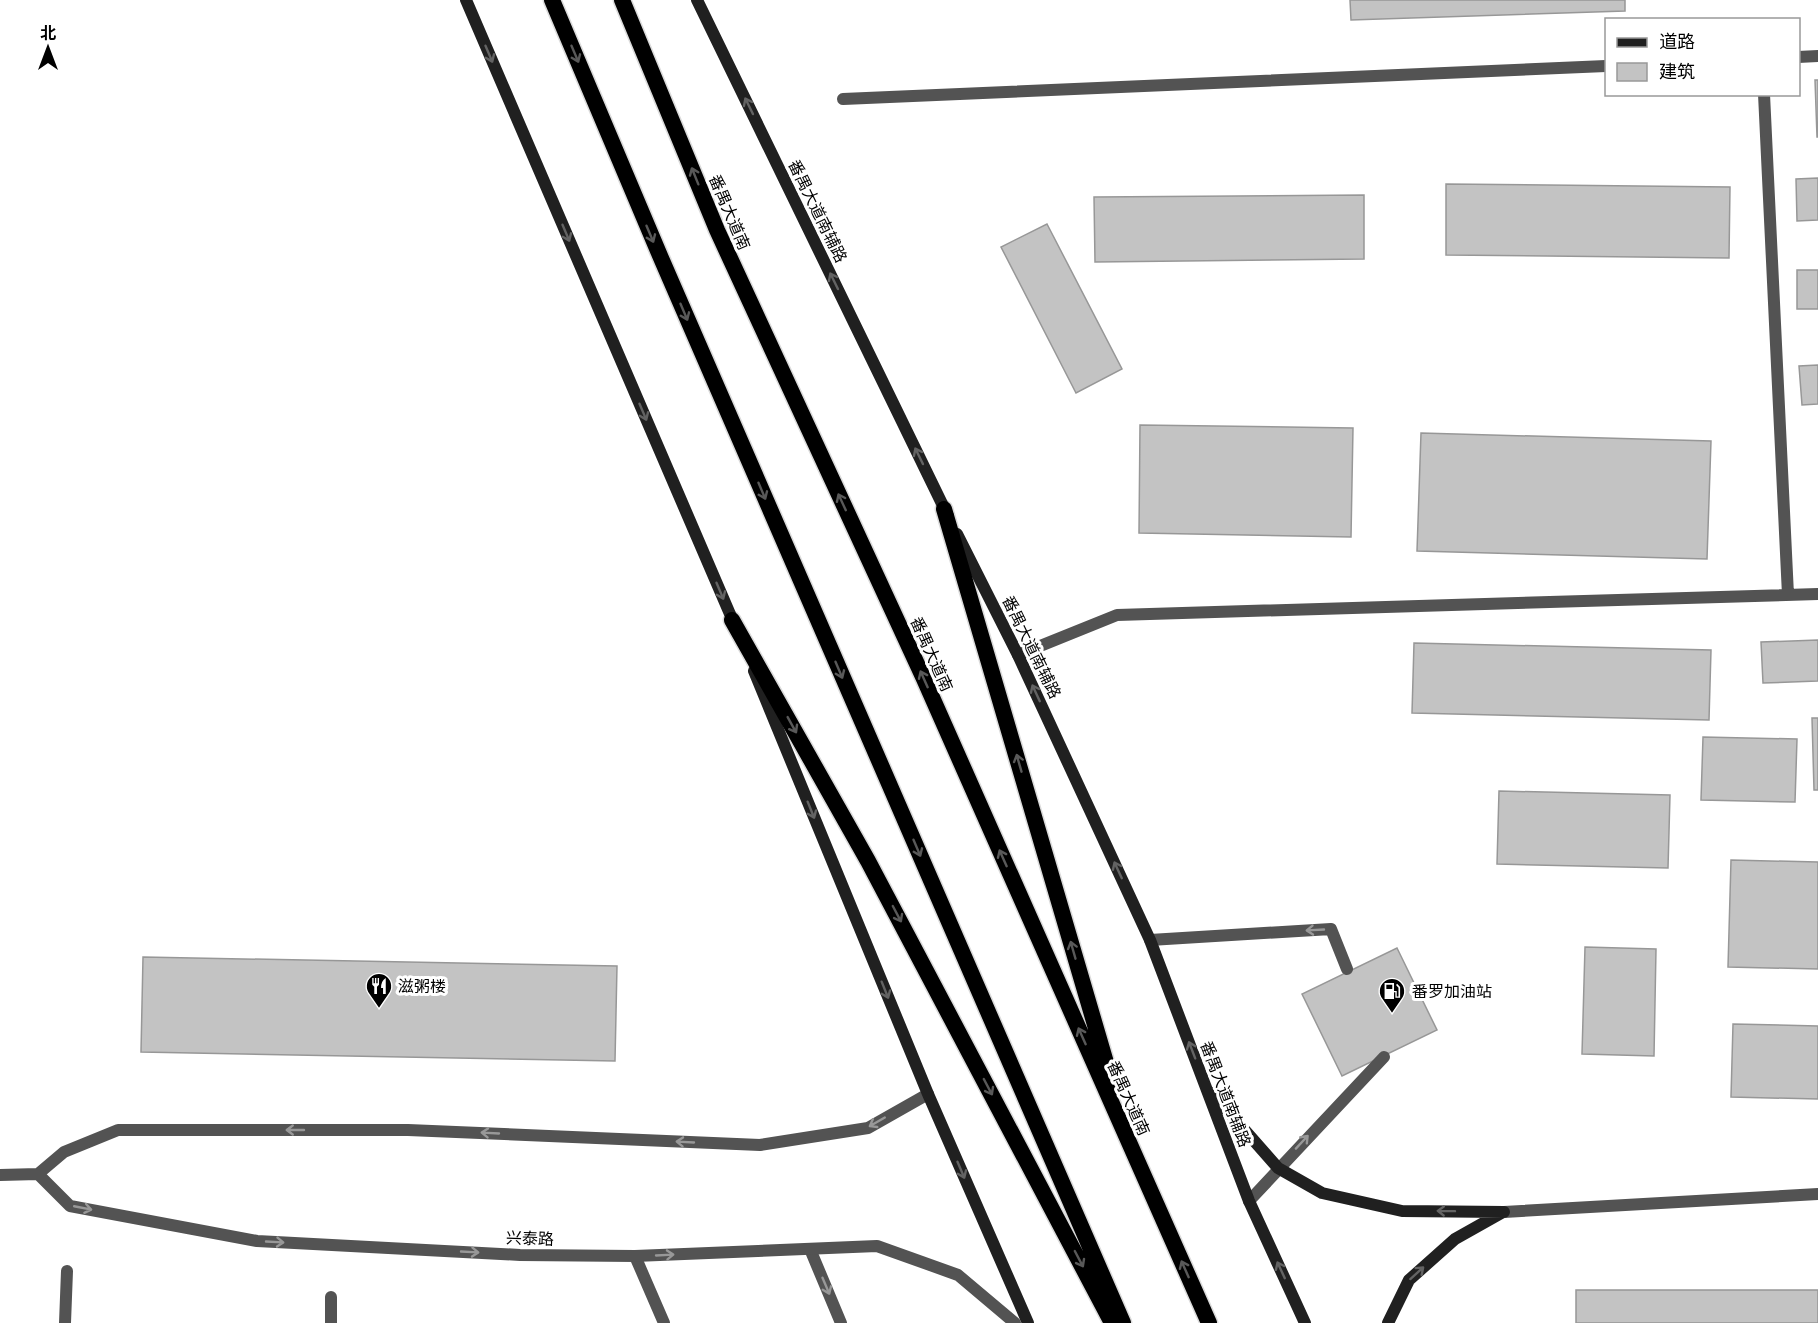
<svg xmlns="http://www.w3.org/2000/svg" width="1818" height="1323" viewBox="0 0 1818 1323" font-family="'Public Sans','Noto Sans SC',sans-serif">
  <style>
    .building { fill: #c3c3c3; stroke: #979797; stroke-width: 1.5 }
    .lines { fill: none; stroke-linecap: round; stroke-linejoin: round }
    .trunk-casing { stroke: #dbdbdb; stroke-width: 19 }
    .service { stroke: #535353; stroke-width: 12 }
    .pedestrian { stroke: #535353; stroke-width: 12 }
    .minor { stroke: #535353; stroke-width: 12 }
    .tertiary { stroke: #535353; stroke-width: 12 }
    .secondary { stroke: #202020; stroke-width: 12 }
    .trunk { stroke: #000; stroke-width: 16 }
    .oneway { stroke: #636363 }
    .oneway2 { stroke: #595959 }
    .oneway3 { stroke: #989898 }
    .labels { text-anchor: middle; stroke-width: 6; stroke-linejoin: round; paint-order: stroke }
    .street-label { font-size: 16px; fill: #000; stroke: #fff }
    .poi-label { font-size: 16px; fill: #000; stroke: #fff; text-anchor: start }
  </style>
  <rect width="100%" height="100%" fill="#fff"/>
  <path class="building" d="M 1350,0 L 1625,0 L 1625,11 L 1351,20 Z
    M 1815,80 L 1818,80 L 1818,137 L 1817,137 Z
    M 1818,178 L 1818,220 L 1797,221 L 1796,179 Z
    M 1446,184 L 1730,187 L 1729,258 L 1446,255 Z
    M 1364,195 L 1364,259 L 1095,262 L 1094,197 Z
    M 1047,224 L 1122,369 L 1076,393 L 1001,247 Z
    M 1797,270 L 1818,270 L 1818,309 L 1797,309 Z
    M 1818,365 L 1818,404 L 1802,405 L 1799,366 Z
    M 1140,425 L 1353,428 L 1351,537 L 1139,533 Z
    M 1421,433 L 1711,441 L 1707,559 L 1417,551 Z
    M 1818,640 L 1818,681 L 1763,683 L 1761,642 Z
    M 1414,643 L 1711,650 L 1709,720 L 1412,713 Z
    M 1812,718 L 1818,718 L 1818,790 L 1814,790 Z
    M 1703,737 L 1797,739 L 1795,802 L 1701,800 Z
    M 1499,791 L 1670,795 L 1668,868 L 1497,864 Z
    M 1731,860 L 1818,862 L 1818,969 L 1728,967 Z
    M 1585,947 L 1656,949 L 1654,1056 L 1582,1054 Z
    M 1397,948 L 1437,1030 L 1342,1076 L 1302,994 Z
    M 143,957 L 617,966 L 615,1061 L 141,1052 Z
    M 1733,1024 L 1818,1026 L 1818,1099 L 1731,1097 Z
    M 1576,1290 L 1818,1290 L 1818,1323 L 1576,1323 Z"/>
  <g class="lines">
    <g class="trunk-casing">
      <path id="trunk" d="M 552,0 L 661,258 L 1123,1323
        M 622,0 L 717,230 L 924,679 L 1209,1323
        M 944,509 L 1112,1083
        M 732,620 L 868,861 L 1112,1323"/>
    </g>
    <path class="service" d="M 1150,940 L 1331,929 L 1347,969
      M 1249,1201 L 1384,1057
      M 810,1249 L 841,1323
      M 635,1256 L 664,1323"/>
    <path class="pedestrian" d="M 331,1297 L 331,1323
      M 65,1323 L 67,1271"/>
    <path class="minor" d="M 1798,57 L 1818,56
      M 1764,94 L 1788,595
      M 843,99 L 1606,66
      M 1018,655 L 1117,615 L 1818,594
      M 1504,1212 L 1818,1194"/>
    <path class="tertiary" d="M 38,1174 L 70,1206 L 257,1241 L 520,1255 L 635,1256 L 877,1246 L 958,1275 L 1015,1323
      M 0,1175 L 38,1174 L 64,1152 L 118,1130 L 408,1130 L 760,1145 L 868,1128 L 928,1094"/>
    <path class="secondary" d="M 466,0 L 736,628
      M 697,0 L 948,516
      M 957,534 L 1018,655 L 1150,940 L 1249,1201 L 1305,1323
      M 754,671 L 928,1094 L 1028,1323
      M 1212,1093 L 1278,1168 L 1322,1193 L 1402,1211 L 1504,1212
      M 1388,1323 L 1409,1280 L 1455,1239 L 1503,1212"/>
    <use href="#trunk" class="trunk"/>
  </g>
  <defs><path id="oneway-shaft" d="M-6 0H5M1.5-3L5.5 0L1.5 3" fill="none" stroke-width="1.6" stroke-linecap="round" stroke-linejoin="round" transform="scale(1.5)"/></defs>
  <g class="oneway">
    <use href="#oneway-shaft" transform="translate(489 54) rotate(67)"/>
    <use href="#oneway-shaft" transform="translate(749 106) rotate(-116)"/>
    <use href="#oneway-shaft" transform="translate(566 233) rotate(67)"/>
    <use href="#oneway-shaft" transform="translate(834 281) rotate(-116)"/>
    <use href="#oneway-shaft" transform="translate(643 412) rotate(67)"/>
    <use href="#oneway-shaft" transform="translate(919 456) rotate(-116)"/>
    <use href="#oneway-shaft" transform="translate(720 591) rotate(67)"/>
    <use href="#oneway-shaft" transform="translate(1036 693) rotate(-115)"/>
    <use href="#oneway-shaft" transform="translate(811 810) rotate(68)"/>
    <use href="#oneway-shaft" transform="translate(1118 870) rotate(-115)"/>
    <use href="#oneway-shaft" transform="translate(885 990) rotate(68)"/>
    <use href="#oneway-shaft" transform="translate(1192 1050) rotate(-111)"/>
    <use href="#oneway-shaft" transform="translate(961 1170) rotate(67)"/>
    <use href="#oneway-shaft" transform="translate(1446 1211) rotate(-179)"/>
    <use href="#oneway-shaft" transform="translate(1281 1270) rotate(-115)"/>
    <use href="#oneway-shaft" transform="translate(1417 1273) rotate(-42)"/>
  </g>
  <g class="oneway2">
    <use href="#oneway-shaft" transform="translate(575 54) rotate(67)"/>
    <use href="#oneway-shaft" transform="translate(695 176) rotate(-112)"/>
    <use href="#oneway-shaft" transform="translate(650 234) rotate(67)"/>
    <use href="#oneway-shaft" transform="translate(684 312) rotate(67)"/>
    <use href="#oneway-shaft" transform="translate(762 491) rotate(67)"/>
    <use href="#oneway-shaft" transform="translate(842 502) rotate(-115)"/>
    <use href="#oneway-shaft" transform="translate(839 670) rotate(67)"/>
    <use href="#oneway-shaft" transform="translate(924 679) rotate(-114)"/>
    <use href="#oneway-shaft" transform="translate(792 725) rotate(61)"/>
    <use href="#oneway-shaft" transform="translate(1019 763) rotate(-106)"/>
    <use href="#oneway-shaft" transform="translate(917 848) rotate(67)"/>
    <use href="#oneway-shaft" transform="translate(1003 858) rotate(-114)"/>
    <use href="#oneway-shaft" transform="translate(897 914) rotate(62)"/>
    <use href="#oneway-shaft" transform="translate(1073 950) rotate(-106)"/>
    <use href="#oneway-shaft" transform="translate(1082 1036) rotate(-114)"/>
    <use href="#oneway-shaft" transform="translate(988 1087) rotate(62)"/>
    <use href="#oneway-shaft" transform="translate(1079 1259) rotate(62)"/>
    <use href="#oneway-shaft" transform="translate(1185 1269) rotate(-114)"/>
  </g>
  <g class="oneway3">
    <use href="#oneway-shaft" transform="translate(1315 930) rotate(177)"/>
    <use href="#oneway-shaft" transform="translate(877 1122) rotate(150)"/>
    <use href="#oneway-shaft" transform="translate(295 1130) rotate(180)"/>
    <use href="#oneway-shaft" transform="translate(490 1133) rotate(-177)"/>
    <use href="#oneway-shaft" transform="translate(685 1142) rotate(-177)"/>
    <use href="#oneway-shaft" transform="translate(1302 1142) rotate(-47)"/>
    <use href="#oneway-shaft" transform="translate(83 1208) rotate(11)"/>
    <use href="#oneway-shaft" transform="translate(275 1242) rotate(3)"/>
    <use href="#oneway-shaft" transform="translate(470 1252) rotate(3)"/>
    <use href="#oneway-shaft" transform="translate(665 1255) rotate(-3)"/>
    <use href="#oneway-shaft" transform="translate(826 1286) rotate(67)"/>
  </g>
  <defs>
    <g id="restaurant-pin" transform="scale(1.35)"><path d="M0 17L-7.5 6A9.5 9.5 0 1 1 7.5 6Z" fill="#000" stroke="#fff"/><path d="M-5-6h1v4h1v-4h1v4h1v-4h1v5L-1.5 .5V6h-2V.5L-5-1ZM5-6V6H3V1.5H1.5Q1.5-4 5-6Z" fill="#fff"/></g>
    <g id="fuel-pin" transform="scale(1.35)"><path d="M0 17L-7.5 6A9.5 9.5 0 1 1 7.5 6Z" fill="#000" stroke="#fff"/><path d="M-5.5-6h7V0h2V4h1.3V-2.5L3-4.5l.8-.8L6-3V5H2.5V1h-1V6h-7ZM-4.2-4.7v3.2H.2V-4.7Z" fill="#fff"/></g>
  </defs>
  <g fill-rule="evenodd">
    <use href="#restaurant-pin" x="379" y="986"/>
    <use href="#fuel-pin" x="1392" y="991"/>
  </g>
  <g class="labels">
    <g class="street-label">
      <text transform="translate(818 211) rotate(64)" y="6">番禺大道南辅路</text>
      <text transform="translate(730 212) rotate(67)" y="6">番禺大道南</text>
      <text transform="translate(1032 647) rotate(64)" y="6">番禺大道南辅路</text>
      <text transform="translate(932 654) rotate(66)" y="6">番禺大道南</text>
      <text transform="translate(1226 1094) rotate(69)" y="6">番禺大道南辅路</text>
      <text transform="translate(1129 1098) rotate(66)" y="6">番禺大道南</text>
      <text transform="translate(530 1238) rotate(2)" y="6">兴泰路</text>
    </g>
    <g class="poi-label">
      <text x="398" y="992">滋粥楼</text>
      <text x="1412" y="997">番罗加油站</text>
    </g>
  </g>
  <rect x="1605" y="18" width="195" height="78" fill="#ffffff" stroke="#999999" stroke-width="1.5"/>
  <rect x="1617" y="38" width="30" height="9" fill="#202020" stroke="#999999" stroke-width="1.5"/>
  <text x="1659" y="48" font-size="18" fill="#000000">道路</text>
  <rect x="1617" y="63" width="30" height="18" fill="#c3c3c3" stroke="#999999" stroke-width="1.5"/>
  <text x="1659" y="78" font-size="18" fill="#000000">建筑</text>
  <g transform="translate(48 48)" stroke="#ffffff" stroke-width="4.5" paint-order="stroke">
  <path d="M0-4.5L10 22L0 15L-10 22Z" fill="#000000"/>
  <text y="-9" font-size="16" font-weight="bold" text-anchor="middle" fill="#000000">北</text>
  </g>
</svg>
